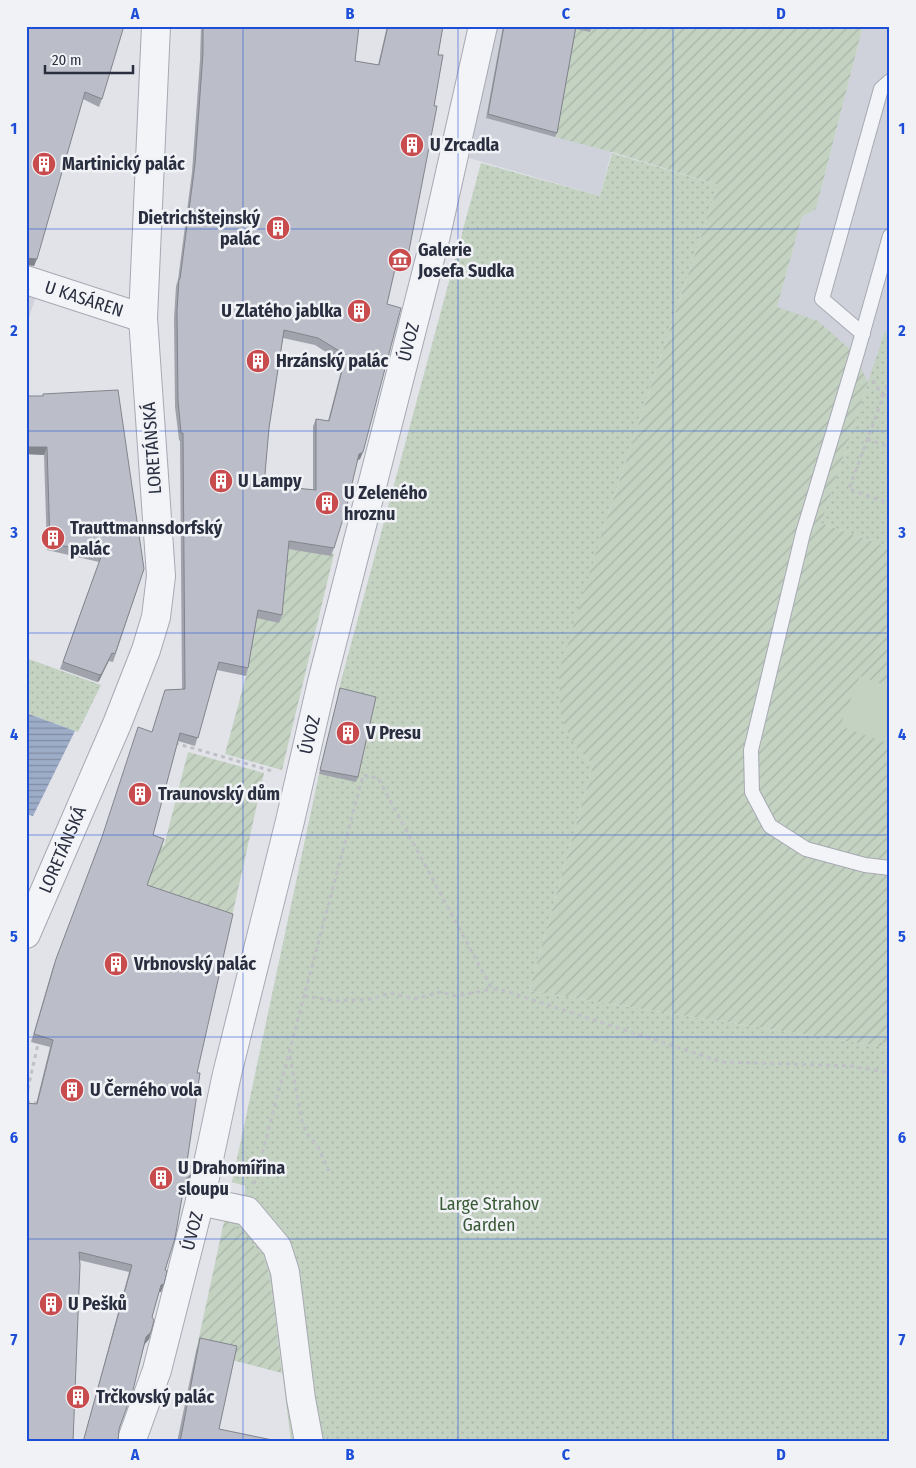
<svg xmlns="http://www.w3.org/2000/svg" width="916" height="1468" viewBox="0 0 916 1468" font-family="'Fira Sans Condensed',sans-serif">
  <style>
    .built { fill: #cfd2db }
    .park { fill: url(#park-dots) }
    .garden { fill: url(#garden-furrows) }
    .pitch { fill: #c4d2c2 }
    .water { fill: url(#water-rules) }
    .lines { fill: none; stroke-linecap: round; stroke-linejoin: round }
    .lane-casing { stroke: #a6a9b3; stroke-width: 16 }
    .street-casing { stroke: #a6a9b3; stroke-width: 30 }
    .path { stroke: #bfc1c7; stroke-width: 3; stroke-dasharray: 4 4; stroke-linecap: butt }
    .lane { stroke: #f3f4f7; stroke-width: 14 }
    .street { stroke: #f3f4f7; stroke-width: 28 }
    .wall { fill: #a1a3ac; fill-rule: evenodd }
    .shaded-wall { fill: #83858c }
    .building { fill: #bbbec8; stroke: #83858c; fill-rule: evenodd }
    .grid { fill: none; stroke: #1d4ed8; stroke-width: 1; stroke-opacity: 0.55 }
    .labels { text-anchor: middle; stroke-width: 5; stroke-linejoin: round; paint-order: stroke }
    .poi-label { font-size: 18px; font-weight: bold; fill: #2a2f40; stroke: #f0f2f6; text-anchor: start }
    .street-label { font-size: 18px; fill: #2a2f40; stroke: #f0f2f6 }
    .park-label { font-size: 18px; fill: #3a5b38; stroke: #f0f2f6 }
    .neatline { fill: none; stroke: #1d4ed8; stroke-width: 2 }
    .grid-label { font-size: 16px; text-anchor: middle; font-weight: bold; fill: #1d4ed8 }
  </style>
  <defs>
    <pattern id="park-dots" width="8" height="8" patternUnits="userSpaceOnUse" patternTransform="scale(1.25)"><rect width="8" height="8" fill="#c4d2c2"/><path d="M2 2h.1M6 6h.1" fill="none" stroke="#a9b5a8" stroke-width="1.8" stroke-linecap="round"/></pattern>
    <pattern id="garden-furrows" width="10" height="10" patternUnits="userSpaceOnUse" patternTransform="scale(1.25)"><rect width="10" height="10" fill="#c4d2c2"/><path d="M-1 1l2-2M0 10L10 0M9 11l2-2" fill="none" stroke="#a9b5a8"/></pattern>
    <pattern id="water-rules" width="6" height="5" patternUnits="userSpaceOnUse" patternTransform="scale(1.25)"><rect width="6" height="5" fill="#9dacc7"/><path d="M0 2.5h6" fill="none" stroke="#808ca3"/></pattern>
  </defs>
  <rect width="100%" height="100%" fill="#e1e3e9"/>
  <path class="built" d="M 496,26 L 644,26 L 600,196 L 469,158 Z
    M 863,26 L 890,26 L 890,548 L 821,523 L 868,382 L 777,307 L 802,217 L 816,209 Z
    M 26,286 L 38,290 L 26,326 Z"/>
  <path class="park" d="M 612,153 L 718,185 L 603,530 L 574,744 L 593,765 L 529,991 L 890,1048 L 890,1442 L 291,1442 L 274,1305 L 267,1265 L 229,1221 C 236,1210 246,1199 245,1186 L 232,1182 L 319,774 L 356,781 L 374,702 L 338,692 L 481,163 L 600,196 Z
    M 885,331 L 890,333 L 890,548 L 821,523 Z
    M 26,658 L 101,685 L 78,732 L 26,713 Z"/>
  <path class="garden" d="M 592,26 L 863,26 L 816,209 L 802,217 L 777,307 L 818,321 L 851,350 L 868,382 L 821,523 L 890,548 L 890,1048 L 529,991 L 593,765 L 574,744 L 561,718 L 559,673 L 603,530 L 718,185 L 612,152 L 555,137 L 575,29 Z
    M 286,549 L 334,554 L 282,770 L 225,754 L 246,676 L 256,618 Z
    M 188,752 L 264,773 L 231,921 L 144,892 L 161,846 L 164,846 Z
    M 225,1217 L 229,1218 L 229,1221 L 259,1251 L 267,1265 L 274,1305 L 282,1373 L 196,1351 Z"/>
  <path class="pitch" d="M 860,676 L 890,687 L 890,744 L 840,726 Z"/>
  <path class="water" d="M 26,713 L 75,731 L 33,816 L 26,814 Z"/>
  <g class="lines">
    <g class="lane-casing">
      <path id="lane" d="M 890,236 L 857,353 L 803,533 L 751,750 L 752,792 L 770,826 L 806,849 L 865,865 L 890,868
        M 863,334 L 822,299 L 881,89 L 890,81"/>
    </g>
    <g class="street-casing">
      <g id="street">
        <path id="s1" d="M 26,280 L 143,318"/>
        <path id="s2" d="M 26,934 L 117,724 L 146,650 L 156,617 L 161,576 L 143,318 L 156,26"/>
        <path d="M 200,1201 L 247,1211 L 277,1247 L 285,1272 L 301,1399 L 309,1442"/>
        <path id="s3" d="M 131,1442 L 157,1370 L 200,1201 L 227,1074 L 290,821 L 322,682 L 436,235 L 483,26"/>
      </g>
    </g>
    <path class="path" d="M 873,380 L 883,397 L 849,489 L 890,504
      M 883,397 L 890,377
      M 867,439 L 890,447
      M 175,743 L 272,771
      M 304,996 L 336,1001 L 372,999 L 390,993 L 414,999 L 440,992 L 457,996 L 492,989
      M 290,1056 L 302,1122 L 306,1132 L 318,1147 L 329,1171
      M 26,1097 L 38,1044
      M 26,1102 L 37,1103
      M 254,1184 L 363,775 L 378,778 L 492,989 L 506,991 L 722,1062 L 851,1066 L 890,1073"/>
    <use href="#lane" class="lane"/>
    <use href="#street" class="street"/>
  </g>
  <path class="wall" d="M 26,26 L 102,99 L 99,107 L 83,99 L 34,266 Z
    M 201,26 L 359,26 L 355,61 L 378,65 L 387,26 L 443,26 L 438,55 L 407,261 L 404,269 L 395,267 L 387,304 L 363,452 L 360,459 L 357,461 L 334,548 L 331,556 L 288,549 L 282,615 L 279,623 L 257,618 L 248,668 L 246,676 L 217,670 L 195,746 L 178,741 L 153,835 L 147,885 L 197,1073 L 187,1162 L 188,1182 L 184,1186 L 161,1292 L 159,1292 L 152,1317 L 151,1332 L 149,1339 L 145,1344 L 119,1429 L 118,1442 L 83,1442 L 129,1272 L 79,1260 L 36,1104 L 50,1047 L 31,1042 L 53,967 L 100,842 L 152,732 L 165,690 L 182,689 L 180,441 L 179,440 L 175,407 L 174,318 L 176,286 L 178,280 L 192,172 L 200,60 ZM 283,338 L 315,345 L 343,363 L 328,421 L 316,419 L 313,426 L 313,490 L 264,485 L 269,428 Z
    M 503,26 L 592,26 L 590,32 L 576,29 L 557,133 L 555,137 L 486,118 Z
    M 43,394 L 144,569 L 113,662 L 109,661 L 99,681 L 97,682 L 60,669 L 99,562 L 47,550 L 44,455 L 26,454 L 26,396 L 43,396 Z
    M 340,688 L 358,777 L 356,782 L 319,774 Z
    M 200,1338 L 219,1429 L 282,1442 L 177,1442 L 196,1351 Z"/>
  <path class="shaded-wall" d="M 26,258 L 37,259 L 34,266 L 26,265 Z
    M 26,447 L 47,447 L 44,455 L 26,454 Z
    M 363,452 L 360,459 L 356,461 L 359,454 Z
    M 112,653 L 99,681 L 97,682 L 100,675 Z
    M 191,1175 L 188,1182 L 182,1187 L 185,1180 Z
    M 164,1284 L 161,1292 L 158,1292 L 161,1285 Z
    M 151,1332 L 149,1339 L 144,1345 L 146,1337 Z"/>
  <path class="building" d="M 26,26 L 124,26 L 102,99 L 85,92 L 37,259 L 26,258 Z
    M 203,26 L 359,26 L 355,61 L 379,65 L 388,26 L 443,26 L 438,55 L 443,55 L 434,106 L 437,106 L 407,261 L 397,260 L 387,304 L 401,308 L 363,452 L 359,454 L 346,509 L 334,548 L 289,541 L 282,615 L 258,610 L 248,668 L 219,662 L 198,738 L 180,733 L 153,835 L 164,839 L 147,885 L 233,914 L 197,1073 L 200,1073 L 187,1162 L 192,1168 L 191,1175 L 185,1180 L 175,1238 L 165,1270 L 167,1271 L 164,1284 L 161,1285 L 152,1317 L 154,1320 L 151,1332 L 146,1337 L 133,1390 L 119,1429 L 118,1442 L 83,1442 L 132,1265 L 79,1252 L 80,1265 L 73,1442 L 26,1442 L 26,1103 L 37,1104 L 53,1040 L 34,1034 L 56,959 L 102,837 L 138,727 L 152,732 L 165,690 L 185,689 L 183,433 L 181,433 L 178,400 L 177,311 L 179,279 L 180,279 L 195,164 L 203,53 ZM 284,330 L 318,338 L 346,355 L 329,421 L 316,419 L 316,490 L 264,485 L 269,428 Z
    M 504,26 L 576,26 L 557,133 L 488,114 Z
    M 26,288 L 29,289 L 26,297 Z
    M 118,390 L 144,569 L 115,654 L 112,653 L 102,673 L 100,675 L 63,662 L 102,554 L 50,543 L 47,447 L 26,447 L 26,396 L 43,396 L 43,394 Z
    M 340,688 L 376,697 L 358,777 L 320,770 Z
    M 200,1338 L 237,1346 L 219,1429 L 282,1442 L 180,1442 Z"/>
  <path class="grid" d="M 243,26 L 243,1442M 458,26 L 458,1442M 673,26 L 673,1442M 26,229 L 890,229M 26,431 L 890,431M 26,633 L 890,633M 26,835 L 890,835M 26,1037 L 890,1037M 26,1239 L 890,1239"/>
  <defs>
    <g id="building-disc" transform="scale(1.25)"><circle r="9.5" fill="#c84b4e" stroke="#f0f2f6"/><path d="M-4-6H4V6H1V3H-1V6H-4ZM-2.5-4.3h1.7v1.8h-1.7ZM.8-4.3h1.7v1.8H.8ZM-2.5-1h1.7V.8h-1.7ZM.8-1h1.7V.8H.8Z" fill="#fff"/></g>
    <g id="museum-disc" transform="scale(1.25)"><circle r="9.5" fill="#c84b4e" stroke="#f0f2f6"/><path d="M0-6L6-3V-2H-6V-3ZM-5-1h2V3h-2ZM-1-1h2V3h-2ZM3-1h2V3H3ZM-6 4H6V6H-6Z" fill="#fff"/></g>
  </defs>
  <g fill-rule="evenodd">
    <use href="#building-disc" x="412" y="145"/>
    <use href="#building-disc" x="44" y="164"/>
    <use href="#building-disc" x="278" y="228"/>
    <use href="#museum-disc" x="400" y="260"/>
    <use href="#building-disc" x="359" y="311"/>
    <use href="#building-disc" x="258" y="361"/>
    <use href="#building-disc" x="221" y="481"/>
    <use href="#building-disc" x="327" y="503"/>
    <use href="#building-disc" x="53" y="538"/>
    <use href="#building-disc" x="348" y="733"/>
    <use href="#building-disc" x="140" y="794"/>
    <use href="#building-disc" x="116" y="964"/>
    <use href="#building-disc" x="72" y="1090"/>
    <use href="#building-disc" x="161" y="1178"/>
    <use href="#building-disc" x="51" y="1304"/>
    <use href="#building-disc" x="78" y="1397"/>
  </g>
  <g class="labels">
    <g class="poi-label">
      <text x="430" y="151">U Zrcadla</text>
      <text x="62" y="170">Martinický palác</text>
      <text x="260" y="224" text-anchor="end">Dietrichštejnský<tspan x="260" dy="21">palác</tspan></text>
      <text x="418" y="256">Galerie<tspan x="418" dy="21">Josefa Sudka</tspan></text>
      <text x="342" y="317" text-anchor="end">U Zlatého jablka</text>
      <text x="276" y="367">Hrzánský palác</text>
      <text x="238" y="487">U Lampy</text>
      <text x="344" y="499">U Zeleného<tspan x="344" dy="21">hroznu</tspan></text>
      <text x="70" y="534">Trauttmannsdorfský<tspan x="70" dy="21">palác</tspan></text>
      <text x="366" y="739">V Presu</text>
      <text x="158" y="800">Traunovský dům</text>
      <text x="134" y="970">Vrbnovský palác</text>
      <text x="90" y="1096">U Černého vola</text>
      <text x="178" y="1174">U Drahomířina<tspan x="178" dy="21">sloupu</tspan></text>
      <text x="68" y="1310">U Pešků</text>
      <text x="96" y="1403">Trčkovský palác</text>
    </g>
    <g class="street-label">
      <text dy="6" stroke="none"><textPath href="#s1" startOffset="61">U KASÁREN</textPath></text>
      <text dy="6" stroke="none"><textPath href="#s3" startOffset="1135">ÚVOZ</textPath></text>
      <text transform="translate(152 448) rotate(-94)" y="6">LORETÁNSKÁ</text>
      <text dy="6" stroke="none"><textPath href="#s3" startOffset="730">ÚVOZ</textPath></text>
      <text dy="6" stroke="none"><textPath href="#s2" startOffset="92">LORETÁNSKÁ</textPath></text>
      <text dy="6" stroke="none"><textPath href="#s3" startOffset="220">ÚVOZ</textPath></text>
    </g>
    <g class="park-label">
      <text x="489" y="1210">Large Strahov<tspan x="489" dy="21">Garden</tspan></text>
    </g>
  </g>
  <rect width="916" height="1468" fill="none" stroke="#f0f2f6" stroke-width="55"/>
  <path d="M45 65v8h88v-8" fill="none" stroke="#2a2f40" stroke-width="2.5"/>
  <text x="52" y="65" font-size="15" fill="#2a2f40" stroke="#f0f2f6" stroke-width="4" paint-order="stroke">20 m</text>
  <rect x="28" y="28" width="860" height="1412" class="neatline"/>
  <g class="grid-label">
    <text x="135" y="19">A</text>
    <text x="350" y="19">B</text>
    <text x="566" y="19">C</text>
    <text x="781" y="19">D</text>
    <text x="14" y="134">1</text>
    <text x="902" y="134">1</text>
    <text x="14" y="336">2</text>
    <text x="902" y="336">2</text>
    <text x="14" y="538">3</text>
    <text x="902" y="538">3</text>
    <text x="14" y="740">4</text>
    <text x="902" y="740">4</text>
    <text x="14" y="942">5</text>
    <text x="902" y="942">5</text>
    <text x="14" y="1143">6</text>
    <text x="902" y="1143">6</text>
    <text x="14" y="1345">7</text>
    <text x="902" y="1345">7</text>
    <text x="135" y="1460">A</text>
    <text x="350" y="1460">B</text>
    <text x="566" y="1460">C</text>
    <text x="781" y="1460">D</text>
  </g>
</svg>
